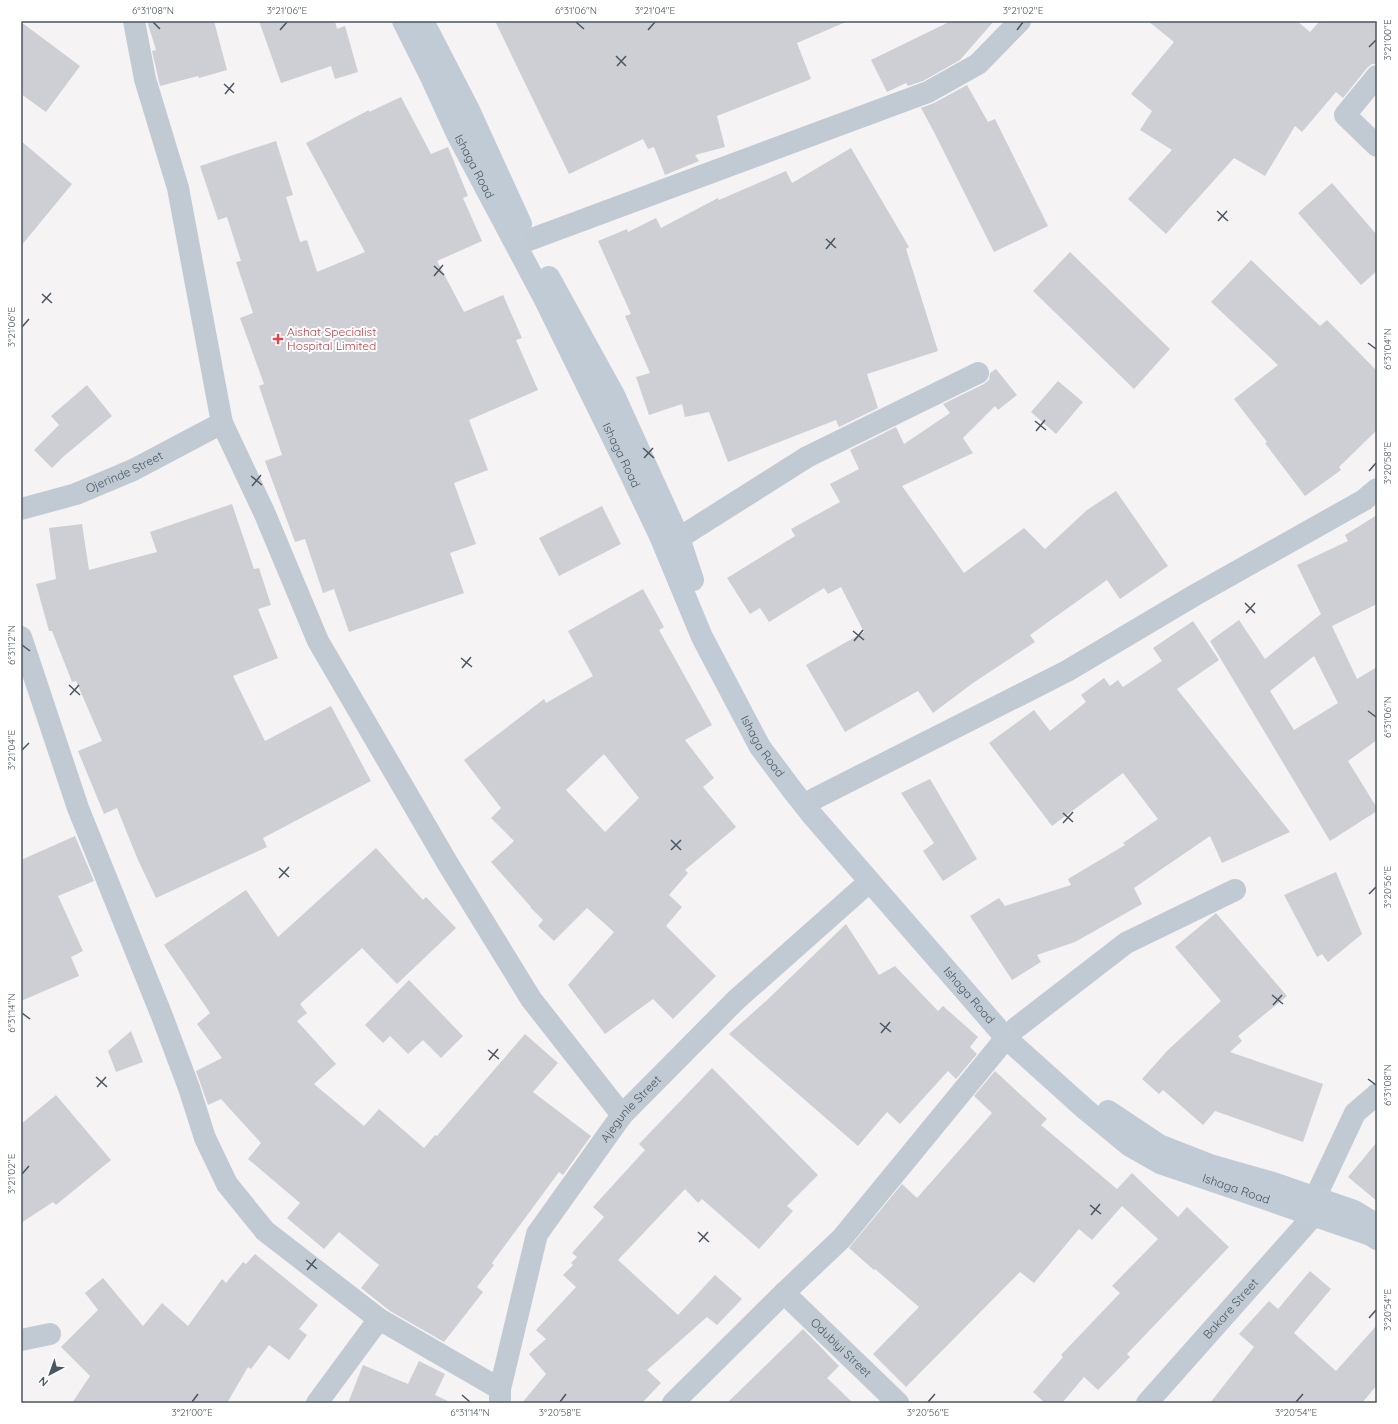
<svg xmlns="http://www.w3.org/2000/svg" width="1398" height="1424" viewBox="0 0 1398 1424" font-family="Quicksand,sans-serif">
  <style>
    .building { fill: #cdcfd5; fill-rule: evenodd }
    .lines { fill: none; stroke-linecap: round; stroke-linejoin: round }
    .street { stroke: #c1cad2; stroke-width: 22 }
    .secondary { stroke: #c1cbd6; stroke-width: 22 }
    .ticks { fill: none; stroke: #4a5661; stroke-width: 1.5 }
    .health-dot { fill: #e0444e; stroke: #fff; stroke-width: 1.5 }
    .labels { text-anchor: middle; stroke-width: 4; stroke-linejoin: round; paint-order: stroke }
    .street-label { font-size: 12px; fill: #4a5661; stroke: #fff }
    .health-label { font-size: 12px; fill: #be3a42; stroke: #fff; text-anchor: start }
    .neatline { fill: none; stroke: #4a5661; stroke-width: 1.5 }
    .ticks-label { font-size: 10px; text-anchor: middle; fill: #4a5661 }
  </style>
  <rect width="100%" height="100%" fill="#f5f3f3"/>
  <path class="building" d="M 147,21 L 214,21 L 227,70 L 199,78 L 198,76 L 160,86 L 152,51 L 156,50 Z
    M 259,21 L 335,21 L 337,29 L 345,26 L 358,72 L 335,79 L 331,66 L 281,83 Z
    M 495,21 L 848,21 L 797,43 L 811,79 L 717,116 L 725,147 L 695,155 L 699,161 L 665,175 L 654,147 L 648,149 L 643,139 L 569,174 Z
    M 951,21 L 994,21 L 960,60 L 923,81 L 908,86 L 906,83 L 887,92 L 871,60 Z
    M 1148,21 L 1297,21 L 1310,32 L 1320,21 L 1377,21 L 1377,64 L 1372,64 L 1367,68 L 1343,98 L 1336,92 L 1302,132 L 1295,126 L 1265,176 L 1234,158 L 1166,234 L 1128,199 L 1172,150 L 1140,130 L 1152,111 L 1131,94 L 1174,42 Z
    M 21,22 L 80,66 L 46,112 L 21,94 Z
    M 967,85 L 988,122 L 995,119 L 1048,226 L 994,252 L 934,132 L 921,108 L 934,103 Z
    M 401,97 L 431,154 L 448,147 L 468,196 L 463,198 L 482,241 L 437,261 L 464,312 L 503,295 L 522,338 L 516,340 L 538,390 L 469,420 L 488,470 L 454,483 L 476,544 L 450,553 L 464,593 L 349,632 L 334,589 L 323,593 L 305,539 L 295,542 L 265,461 L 282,455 L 259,386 L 264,384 L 240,318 L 253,313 L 236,262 L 241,261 L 227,217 L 218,220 L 200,166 L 276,141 L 293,195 L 286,197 L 300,242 L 307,240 L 317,272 L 365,252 L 306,143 L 369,110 L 369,112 Z
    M 21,141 L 72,184 L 21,246 Z
    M 851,148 L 909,247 L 906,249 L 938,351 L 867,374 L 878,408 L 839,427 L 836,420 L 728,462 L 709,412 L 685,417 L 682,404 L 649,415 L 636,377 L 650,373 L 625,316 L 631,314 L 598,241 L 627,229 L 628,232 L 656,218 L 661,228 L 718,198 L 719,200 L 786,171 L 792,183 Z
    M 1332,183 L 1377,235 L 1377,271 L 1361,285 L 1298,213 Z
    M 1070,252 L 1170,349 L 1134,389 L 1033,291 Z
    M 1251,260 L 1320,326 L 1327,320 L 1377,371 L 1377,430 L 1339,467 L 1341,470 L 1305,496 L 1265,443 L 1267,442 L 1234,399 L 1278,365 L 1211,302 Z
    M 996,369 L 1017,395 L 998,410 L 995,406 L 963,438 L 973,453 L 902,486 L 964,573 L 1024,528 L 1045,549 L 1087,510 L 1116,491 L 1168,566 L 1120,599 L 1107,580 L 1030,635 L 1035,642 L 973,683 L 933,713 L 918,691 L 845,732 L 806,665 L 864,632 L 841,587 L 828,594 L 824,588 L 769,622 L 760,608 L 750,614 L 727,578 L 795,536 L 791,529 L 840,502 L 830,484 L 859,469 L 850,450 L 896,427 L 904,444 L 950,413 L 943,404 L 984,384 L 989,380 L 990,373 Z
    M 1058,381 L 1083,402 L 1056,434 L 1031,412 Z
    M 87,385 L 112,416 L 63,457 L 52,468 L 34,450 L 59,425 L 51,416 Z
    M 232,504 L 254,569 L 259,568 L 271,605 L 258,609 L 278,658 L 233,676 L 265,741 L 331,706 L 371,781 L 263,838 L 267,847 L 156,898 L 138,860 L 117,808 L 104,814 L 78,751 L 102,741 L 76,681 L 72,682 L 52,631 L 49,631 L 36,584 L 56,579 L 49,528 L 82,524 L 89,570 L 157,552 L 150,532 Z
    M 602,506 L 621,544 L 559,576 L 539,538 Z
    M 1377,515 L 1377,604 L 1332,626 L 1357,679 L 1377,667 L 1377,740 L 1348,761 L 1377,808 L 1377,811 L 1330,841 L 1210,641 L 1239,620 L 1265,659 L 1321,614 L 1297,565 L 1348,541 L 1345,535 ZM 1314,656 L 1338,703 L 1294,730 L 1270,691 Z
    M 643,589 L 664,627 L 659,630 L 712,725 L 685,740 L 714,778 L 703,787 L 736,827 L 685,870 L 688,873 L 669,895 L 682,907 L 666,926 L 716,976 L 673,1019 L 653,999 L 605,1034 L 568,985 L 614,932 L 587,908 L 554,941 L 538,926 L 543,920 L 530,907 L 531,907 L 491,862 L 514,841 L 491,818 L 501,808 L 464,760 L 544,699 L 546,703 L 593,676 L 568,631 ZM 604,754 L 639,798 L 605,832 L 566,790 Z
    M 1193,621 L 1219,660 L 1177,689 L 1290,832 L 1222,863 L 1210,836 L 1134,888 L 1142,904 L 1075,942 L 1037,955 L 1041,962 L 1012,980 L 970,916 L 999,898 L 1005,906 L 1071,885 L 1068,879 L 1125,845 L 1123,843 L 1158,819 L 1123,773 L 1052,826 L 989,743 L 1034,710 L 1050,731 L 1086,702 L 1081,695 L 1104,678 L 1110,686 L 1118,680 L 1123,687 L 1162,661 L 1153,648 Z
    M 930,779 L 977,859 L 943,881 L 923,851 L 934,843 L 901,793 Z
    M 75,836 L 94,881 L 58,896 L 83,951 L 71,957 L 79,976 L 21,1001 L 21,860 Z
    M 376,848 L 423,900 L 426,897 L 456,928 L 397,984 L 362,948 L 300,1004 L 307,1013 L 297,1021 L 336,1064 L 314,1084 L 364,1126 L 379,1109 L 424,1148 L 435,1135 L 437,1136 L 525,1034 L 558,1063 L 533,1092 L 591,1136 L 563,1175 L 559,1172 L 492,1263 L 494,1265 L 477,1287 L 483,1292 L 444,1342 L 390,1311 L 361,1288 L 379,1265 L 339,1232 L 324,1249 L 287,1218 L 300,1203 L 248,1159 L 261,1143 L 221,1099 L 208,1105 L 196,1071 L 222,1058 L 197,1024 L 210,1013 L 164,945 L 246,890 L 278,937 Z
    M 1336,872 L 1362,934 L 1328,962 L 1322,954 L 1317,957 L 1284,895 Z
    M 1216,913 L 1287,996 L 1238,1036 L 1242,1041 L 1230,1052 L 1323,1084 L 1303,1142 L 1215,1111 L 1203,1125 L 1163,1090 L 1159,1094 L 1142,1079 L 1168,1050 L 1221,1001 L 1175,947 Z
    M 846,924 L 879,975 L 895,966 L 938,1011 L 943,1006 L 978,1037 L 970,1047 L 977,1054 L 956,1079 L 948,1071 L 900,1124 L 887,1112 L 858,1146 L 729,1034 L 766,1001 Z
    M 409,980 L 463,1036 L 441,1058 L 423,1040 L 408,1054 L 390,1036 L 383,1043 L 365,1025 Z
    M 131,1031 L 143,1062 L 116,1072 L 108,1051 Z
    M 712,1068 L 818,1175 L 787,1206 L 793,1211 L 759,1249 L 702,1199 L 698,1203 L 685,1189 L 618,1260 L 678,1315 L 715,1275 L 742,1299 L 717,1325 L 707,1317 L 647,1370 L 661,1383 L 642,1403 L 522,1403 L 546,1374 L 529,1354 L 546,1339 L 536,1330 L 576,1287 L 563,1275 L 573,1265 L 571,1263 L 577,1257 L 572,1253 L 604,1217 L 593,1207 L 645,1150 L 639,1144 Z
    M 995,1071 L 1047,1119 L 1041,1125 L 1117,1189 L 1132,1173 L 1178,1217 L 1187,1207 L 1229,1247 L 1127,1354 L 1130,1357 L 1098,1390 L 1084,1377 L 1062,1403 L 1045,1403 L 1033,1392 L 1063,1357 L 1061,1355 L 1120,1293 L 1112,1286 L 1158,1239 L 1122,1206 L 1092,1240 L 1079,1229 L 1034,1283 L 1020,1272 L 906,1387 L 873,1354 L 919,1307 L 875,1269 L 874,1270 L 849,1248 L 902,1184 L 917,1198 L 992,1113 L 974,1096 Z
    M 56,1095 L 111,1160 L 56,1205 L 53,1202 L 21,1223 L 21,1124 Z
    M 1377,1142 L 1377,1201 L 1348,1177 Z
    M 255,1254 L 318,1305 L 299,1329 L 307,1335 L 289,1360 L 269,1345 L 251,1369 L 248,1367 L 227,1403 L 72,1403 L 90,1376 L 61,1347 L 98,1310 L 85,1293 L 103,1278 L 143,1326 L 162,1303 L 188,1326 L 222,1279 L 226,1283 L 243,1262 L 246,1264 Z
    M 1310,1271 L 1331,1289 L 1294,1333 L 1336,1371 L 1377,1325 L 1377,1385 L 1362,1403 L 1210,1403 L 1254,1347 L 1239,1334 L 1269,1301 L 1278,1309 Z
    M 803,1329 L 839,1366 L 827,1378 L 853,1403 L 727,1403 Z
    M 419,1361 L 445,1374 L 435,1395 L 452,1403 L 348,1403 L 363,1365 L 408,1384 Z"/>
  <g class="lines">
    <g class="street">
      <path d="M 134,21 L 145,79 L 178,188 L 222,423 L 264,512 L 318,641 L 448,864 L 531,999 L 622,1115"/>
      <path d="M 1377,76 L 1345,115 L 1377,146"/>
      <path d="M 529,240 L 928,92 L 978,64 L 1020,21"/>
      <path id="s1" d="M 21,509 L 76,494 L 133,470 L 222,423"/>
      <path d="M 679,538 L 807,457 L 978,373"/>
      <path d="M 21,637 L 78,808 L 162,1016 L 189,1088 L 205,1138 L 227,1184 L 265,1231 L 379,1319 L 500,1389"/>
      <path d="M 814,799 L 1067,671 L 1195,595 L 1364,500 L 1377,489"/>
      <path d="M 1016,1028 L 1126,943 L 1235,890"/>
      <path id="s2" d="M 784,1293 L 898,1403"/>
      <path d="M 21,1340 L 50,1334"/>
      <path id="s3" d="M 500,1402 L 500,1389 L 537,1234 L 622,1115 L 736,1000 L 869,882"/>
      <path d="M 317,1403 L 379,1319"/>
      <path d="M 673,1403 L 784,1293 L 842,1238 L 1006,1038"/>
      <path id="s4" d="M 1147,1403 L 1314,1215 L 1315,1198 L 1355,1113 L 1377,1094"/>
    </g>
    <g class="secondary">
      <path id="s5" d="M 403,21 L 430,75 L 457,134 L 543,296 L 627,467 L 660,536 L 702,637 L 760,747 L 793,791 L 812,815 L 1006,1038 L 1085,1109 L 1130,1146 L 1160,1163 L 1371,1235 L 1377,1239"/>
      <path d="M 423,21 L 469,110 L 521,224"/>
      <path d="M 549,277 L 614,395 L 679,538 L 693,580"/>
      <path d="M 1108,1111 L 1159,1145 L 1210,1165 L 1270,1182 L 1354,1211 L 1377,1225"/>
    </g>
  </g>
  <path class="ticks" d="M 153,22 L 160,29M 576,22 L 584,29M 280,30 L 287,22M 648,30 L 655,22M 1017,30 L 1023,22M 1369,47 L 1376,40M 616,56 L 626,66M 617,66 L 626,56M 224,84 L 234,93M 225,94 L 234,83M 1217,211 L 1228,221M 1218,221 L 1227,211M 826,239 L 836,248M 826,249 L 835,238M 434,266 L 444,275M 434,276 L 443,265M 42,294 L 52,303M 42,303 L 51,293M 22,327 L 29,319M 1368,343 L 1376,349M 1035,421 L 1046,430M 1036,431 L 1045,420M 643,448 L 654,458M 644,458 L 653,448M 1369,471 L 1376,463M 251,476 L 262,485M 252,486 L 261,475M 1245,603 L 1255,613M 1246,613 L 1255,603M 853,631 L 864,640M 854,641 L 863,630M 22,645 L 30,651M 461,658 L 472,667M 462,668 L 471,657M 69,685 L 80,695M 70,695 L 79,685M 1368,711 L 1376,717M 22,750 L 29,743M 1063,813 L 1073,822M 1063,823 L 1073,812M 671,840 L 681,850M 671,850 L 681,840M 279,868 L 289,877M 279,878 L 289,867M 1369,894 L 1376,887M 1272,995 L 1283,1004M 1273,1005 L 1282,995M 22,1013 L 30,1019M 880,1023 L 891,1032M 881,1033 L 890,1022M 488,1050 L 499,1059M 489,1060 L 498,1049M 96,1077 L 107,1087M 1368,1079 L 1376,1085M 97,1087 L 106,1077M 22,1174 L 29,1166M 1090,1205 L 1101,1214M 1091,1215 L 1100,1204M 698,1232 L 709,1242M 699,1242 L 708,1232M 306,1260 L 317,1269M 307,1270 L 316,1259M 1369,1318 L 1376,1310M 462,1395 L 470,1402M 192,1402 L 198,1394M 560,1402 L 566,1394M 928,1402 L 935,1394M 1296,1402 L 1303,1394"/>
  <path class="health-dot" d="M276 333h4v4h4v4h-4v4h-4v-4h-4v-4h4z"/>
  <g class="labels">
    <g class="street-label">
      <text dy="4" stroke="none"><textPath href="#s5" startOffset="162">Ishaga Road</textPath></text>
      <text dy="4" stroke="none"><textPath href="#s5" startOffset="486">Ishaga Road</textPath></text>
      <text dy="4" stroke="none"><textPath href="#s1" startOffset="110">Ojerinde Street</textPath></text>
      <text dy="4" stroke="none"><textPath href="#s5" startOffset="810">Ishaga Road</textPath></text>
      <text dy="4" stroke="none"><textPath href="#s5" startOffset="1134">Ishaga Road</textPath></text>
      <text dy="4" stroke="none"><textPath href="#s3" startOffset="329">Ajegunle Street</textPath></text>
      <text dy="4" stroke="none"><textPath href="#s5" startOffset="1470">Ishaga Road</textPath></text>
      <text dy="4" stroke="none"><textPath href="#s4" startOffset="126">Bakare Street</textPath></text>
      <text dy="4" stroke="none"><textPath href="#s2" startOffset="79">Odubiyi Street</textPath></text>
    </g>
    <g class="health-label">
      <text x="287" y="336">Aishat Specialist<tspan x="287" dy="14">Hospital Limited</tspan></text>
    </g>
  </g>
  <rect width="1398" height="1424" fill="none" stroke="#ffffff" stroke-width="44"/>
  <g transform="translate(50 1374) rotate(221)" stroke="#ffffff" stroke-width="3" paint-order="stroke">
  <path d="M0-3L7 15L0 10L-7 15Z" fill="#4a5661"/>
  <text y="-6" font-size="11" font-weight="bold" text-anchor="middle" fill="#4a5661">N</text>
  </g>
  <rect x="22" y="22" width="1354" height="1380" class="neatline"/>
  <g class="ticks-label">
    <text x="153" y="14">6°31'08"N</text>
    <text x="287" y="14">3°21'06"E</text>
    <text x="576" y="14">6°31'06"N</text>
    <text x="655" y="14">3°21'04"E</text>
    <text x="1023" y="14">3°21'02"E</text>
    <text transform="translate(1387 40) rotate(-90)" y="4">3°21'00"E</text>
    <text transform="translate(11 327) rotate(-90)" y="4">3°21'06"E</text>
    <text transform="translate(1387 349) rotate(-90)" y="4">6°31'04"N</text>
    <text transform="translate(1387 463) rotate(-90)" y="4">3°20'58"E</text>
    <text transform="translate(11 645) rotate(-90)" y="4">6°31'12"N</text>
    <text transform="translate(1387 717) rotate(-90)" y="4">6°31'06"N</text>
    <text transform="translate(11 750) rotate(-90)" y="4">3°21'04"E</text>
    <text transform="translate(1387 887) rotate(-90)" y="4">3°20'56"E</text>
    <text transform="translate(11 1013) rotate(-90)" y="4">6°31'14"N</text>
    <text transform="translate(1387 1085) rotate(-90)" y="4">6°31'08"N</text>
    <text transform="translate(11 1174) rotate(-90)" y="4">3°21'02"E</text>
    <text transform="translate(1387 1310) rotate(-90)" y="4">3°20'54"E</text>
    <text x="192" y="1416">3°21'00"E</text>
    <text x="470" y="1416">6°31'14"N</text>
    <text x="560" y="1416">3°20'58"E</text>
    <text x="928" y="1416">3°20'56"E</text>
    <text x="1296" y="1416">3°20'54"E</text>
  </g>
</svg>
